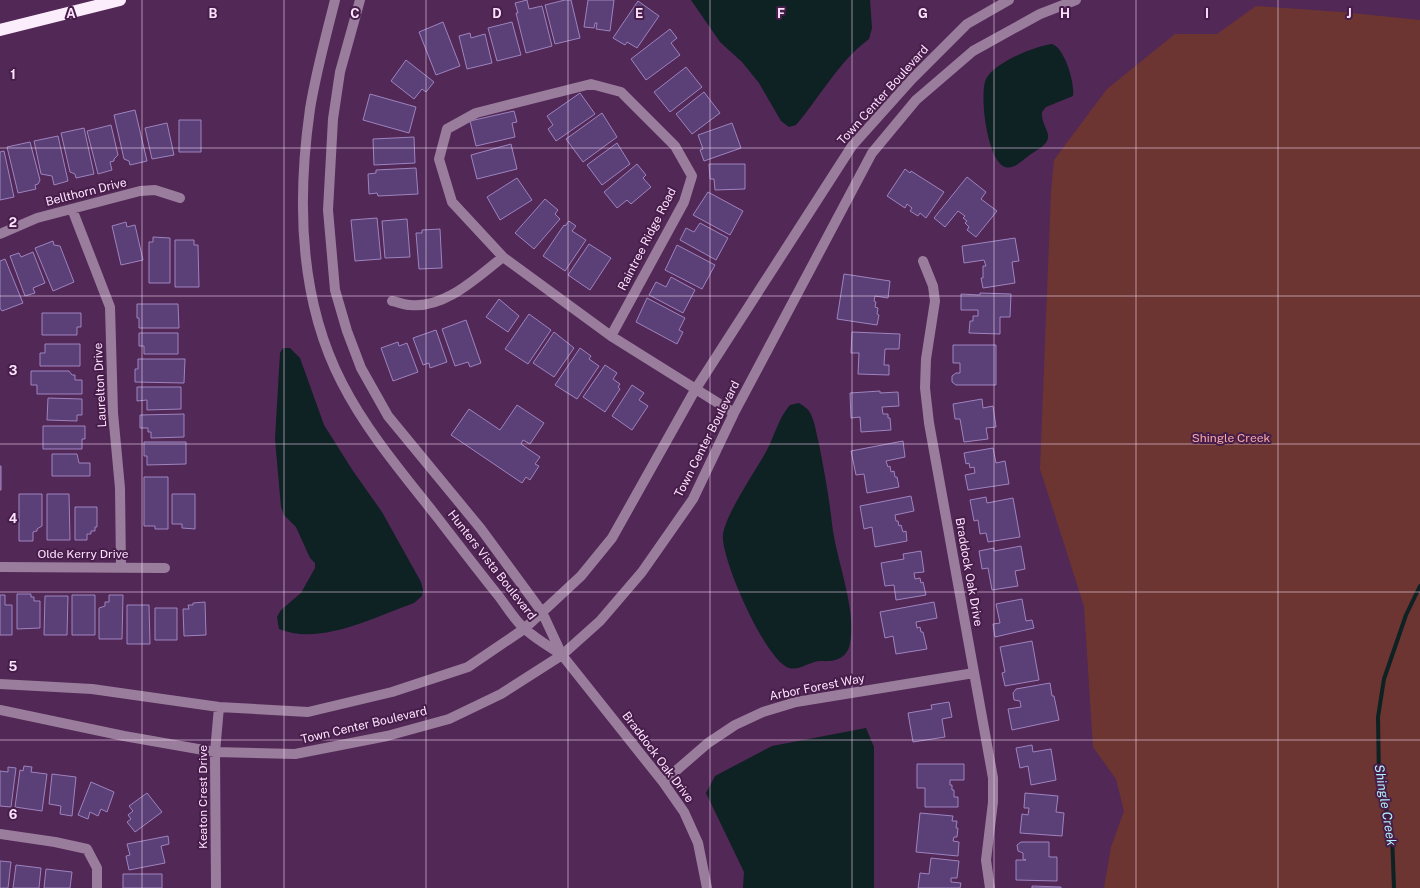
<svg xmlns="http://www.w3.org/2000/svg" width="1420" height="888" viewBox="0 0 1420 888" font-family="'Public Sans',sans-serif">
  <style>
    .green { fill: #6c3531 }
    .water { fill: #0e2123 }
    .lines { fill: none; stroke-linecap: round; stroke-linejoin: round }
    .stream { stroke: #0e2123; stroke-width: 4 }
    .building { fill: #5a4076; stroke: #9e83bf }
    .minor { stroke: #9a7d9c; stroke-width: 10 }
    .highway { stroke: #fcedfc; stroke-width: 12 }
    .grid { fill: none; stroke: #fde2fe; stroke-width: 1; stroke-opacity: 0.55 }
    .labels { text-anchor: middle; stroke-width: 4; stroke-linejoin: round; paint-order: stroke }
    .street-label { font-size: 12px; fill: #fde2fe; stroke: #471d4a }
    .park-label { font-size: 12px; fill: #f9aaa4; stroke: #471d4a }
    .water-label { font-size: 13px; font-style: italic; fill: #b2f0f7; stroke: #471d4a }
    .grid-label { font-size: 13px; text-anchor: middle; font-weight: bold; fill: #fde2fe; stroke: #471d4a; stroke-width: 4; stroke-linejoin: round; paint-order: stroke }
  </style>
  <rect width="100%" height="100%" fill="#522856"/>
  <path class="green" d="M 1256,6 L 1342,12 L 1420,20 L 1420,888 L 1104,888 L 1111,847 L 1124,811 L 1116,779 L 1093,747 L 1084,606 L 1040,469 L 1051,191 L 1054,160 L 1107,89 L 1175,34 L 1217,34 Z"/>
  <path class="water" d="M 691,0 L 870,0 L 872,28 L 869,39 C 838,62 821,96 796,125 L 789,127 L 781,121 L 759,83 L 742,62 L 720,42 Z
    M 1052,44 C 1065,48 1075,84 1073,96 L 1046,107 L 1042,112 C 1041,123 1049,130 1048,138 C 1047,145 1037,150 1031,154 C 1024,159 1014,170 1005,167 C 987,161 979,94 986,79 C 994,63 1035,46 1052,44 Z
    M 283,348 L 290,348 L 300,358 L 324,425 L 353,471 L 382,512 L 421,582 L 423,590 L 422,596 L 414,603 C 374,617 321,646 279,629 L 277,617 L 281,610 L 301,593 L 315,568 L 315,563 L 310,558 L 296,527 L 284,515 L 281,507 L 275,439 L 280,353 Z
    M 799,403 C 802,405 807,408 809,411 C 815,420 816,433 819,444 C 824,470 829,496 832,524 C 836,559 857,610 850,643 C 848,658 835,662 822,661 C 811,660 800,671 789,668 C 766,661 720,558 723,534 C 727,512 754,473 766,452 C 775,435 778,419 790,405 Z
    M 866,728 L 874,747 L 874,888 L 743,888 L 744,872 L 706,793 L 715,776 L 772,746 Z"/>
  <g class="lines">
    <path class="stream" d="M 1394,888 L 1392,835 L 1379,779 L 1378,717 L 1384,679 L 1406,615 L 1420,586"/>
  </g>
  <path class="building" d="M 527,0 L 529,9 L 542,6 L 552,46 L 526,53 L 516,13 L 518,13 L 515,3 Z
    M 565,0 L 571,0 L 580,38 L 555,44 L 545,5 Z
    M 588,0 L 614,0 L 610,31 L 596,29 L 597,23 L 595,23 L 594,28 L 584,27 Z
    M 638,1 L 659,16 L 637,48 L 627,42 L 625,45 L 613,38 Z
    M 443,22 L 460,66 L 436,75 L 419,32 Z
    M 512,22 L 521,55 L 497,61 L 488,28 Z
    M 670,29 L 677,38 L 671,43 L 680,55 L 646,80 L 631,59 Z
    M 470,33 L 471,38 L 485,34 L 492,63 L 467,69 L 459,36 Z
    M 406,60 L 434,82 L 426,92 L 422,89 L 414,99 L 391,81 Z
    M 686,67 L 702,87 L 670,112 L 654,92 Z
    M 704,92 L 720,113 L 692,134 L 676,114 Z
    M 580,93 L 595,114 L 556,141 L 548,129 L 553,125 L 547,116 Z
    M 370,94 L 416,107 L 409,133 L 363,120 Z
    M 135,110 L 147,161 L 130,165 L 129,161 L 124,159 L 114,115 Z
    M 514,111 L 517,122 L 512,123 L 515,137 L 476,146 L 470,121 Z
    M 602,113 L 617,137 L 583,162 L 566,139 Z
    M 179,120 L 201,120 L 201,152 L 179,152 Z
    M 167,123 L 174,155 L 152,159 L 145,128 Z
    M 732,123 L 741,148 L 704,161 L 700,150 L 703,149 L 698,135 Z
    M 111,125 L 118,155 L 114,159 L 114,161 L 110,162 L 112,170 L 98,174 L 87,131 Z
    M 84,128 L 94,174 L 76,178 L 75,174 L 70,172 L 61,133 Z
    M 58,136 L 68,181 L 54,185 L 52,176 L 41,174 L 34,141 Z
    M 414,137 L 415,163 L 374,165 L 373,139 Z
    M 30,142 L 40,180 L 38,184 L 35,185 L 36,189 L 18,193 L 7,147 Z
    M 617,143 L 630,164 L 602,185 L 587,165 Z
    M 511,144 L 517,169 L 477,179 L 471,155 Z
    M 4,151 L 14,197 L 0,200 L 0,152 Z
    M 637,164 L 646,175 L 643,178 L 651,187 L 631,204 L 627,200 L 617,208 L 604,192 Z
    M 709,164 L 745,164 L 745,189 L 715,190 L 714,179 L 710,179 Z
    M 416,168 L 418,194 L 378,196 L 377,193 L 369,194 L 368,174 L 376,173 L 376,170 Z
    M 905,169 L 910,173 L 911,171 L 944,192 L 926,218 L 920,213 L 918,216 L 910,211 L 912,208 L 907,204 L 905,208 L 887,196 Z
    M 967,177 L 986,192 L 981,199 L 997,211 L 976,237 L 967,230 L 969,227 L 965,223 L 967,221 L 963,218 L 965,216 L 958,211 L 945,227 L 934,218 Z
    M 517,178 L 532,200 L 500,220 L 487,197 Z
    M 708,192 L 743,211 L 730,235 L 693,215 Z
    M 545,199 L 558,210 L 555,214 L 560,219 L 534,249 L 515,233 Z
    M 377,218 L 381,259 L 355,261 L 351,220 Z
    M 407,219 L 410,257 L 385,258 L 382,221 Z
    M 569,221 L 576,226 L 572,231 L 586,240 L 565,271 L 543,256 L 564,225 L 565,226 Z
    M 126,222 L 127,227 L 135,225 L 143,260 L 121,265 L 112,226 Z
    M 700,223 L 728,238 L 716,260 L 680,240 L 686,228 L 694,232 Z
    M 440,229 L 442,268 L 419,269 L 416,233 L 422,233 L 422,230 Z
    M 153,237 L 170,238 L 170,283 L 149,283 L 149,242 L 153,242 Z
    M 1015,238 L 1019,261 L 1012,262 L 1015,283 L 983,288 L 981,278 L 983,278 L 983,266 L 986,266 L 984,260 L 964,263 L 962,246 Z
    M 175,240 L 194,240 L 194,245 L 198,245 L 199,287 L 175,287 Z
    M 53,241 L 54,245 L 60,246 L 74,282 L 53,291 L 35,248 Z
    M 589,244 L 611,258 L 590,290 L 568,275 Z
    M 677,245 L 715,265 L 702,289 L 665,270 Z
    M 33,252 L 45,283 L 33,288 L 35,293 L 25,296 L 10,256 L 19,253 L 21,257 Z
    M 5,259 L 23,303 L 2,311 L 0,308 L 0,261 Z
    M 844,274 L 890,281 L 888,298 L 875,296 L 874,301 L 876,302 L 875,307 L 878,308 L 877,314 L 879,315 L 877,325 L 837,319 Z
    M 671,277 L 695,290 L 683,313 L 649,295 L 656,282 L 666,287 Z
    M 980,293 L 1011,294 L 1010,317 L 1000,317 L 1000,334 L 969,333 L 970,321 L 973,321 L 973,316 L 978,316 L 978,310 L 961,310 L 961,294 L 980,295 Z
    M 647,298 L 685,318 L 679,330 L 683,332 L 677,344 L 636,322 Z
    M 499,299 L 519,316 L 508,332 L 486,317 Z
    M 137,304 L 178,304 L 179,328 L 139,328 L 139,318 L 137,318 Z
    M 42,313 L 81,313 L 81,327 L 77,327 L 77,335 L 42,335 Z
    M 529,314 L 551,330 L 528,364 L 505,349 Z
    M 466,320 L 481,363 L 470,367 L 468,362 L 455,366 L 442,329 Z
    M 436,330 L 447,362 L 430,368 L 429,363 L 423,365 L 413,338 Z
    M 554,332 L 574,348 L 554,377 L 533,363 Z
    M 852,332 L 900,334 L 899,349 L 885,349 L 884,365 L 889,365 L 889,375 L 858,374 L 859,353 L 851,353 Z
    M 139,333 L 178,333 L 178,354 L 144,354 L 144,346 L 139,346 Z
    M 398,342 L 399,346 L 407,343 L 418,372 L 393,381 L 381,348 Z
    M 45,344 L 80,344 L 80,366 L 40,366 L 40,353 L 45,353 Z
    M 953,345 L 996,345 L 996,385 L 956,385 L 952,382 L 952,376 L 956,373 L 960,373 L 960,363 L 953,363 Z
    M 580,348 L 591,356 L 589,359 L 599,366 L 577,399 L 555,385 Z
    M 138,359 L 185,359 L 184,383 L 135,382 L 135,369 L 138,369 Z
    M 605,365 L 617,373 L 613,379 L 620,384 L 618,387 L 620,389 L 605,412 L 583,397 Z
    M 31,371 L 69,371 L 72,375 L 75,375 L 75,380 L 82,380 L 82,394 L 37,394 L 37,385 L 31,385 Z
    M 632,385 L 644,393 L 639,400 L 648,406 L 632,430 L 612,416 Z
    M 137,387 L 181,387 L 181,409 L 147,410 L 147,400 L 137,401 Z
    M 880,391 L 880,393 L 898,392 L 899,406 L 882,407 L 883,414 L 888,414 L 888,418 L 890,418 L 891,430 L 861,432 L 860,417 L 851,418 L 850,393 Z
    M 48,398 L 82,399 L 82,415 L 77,415 L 77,421 L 47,420 Z
    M 982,399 L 983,408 L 993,406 L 996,427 L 986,428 L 988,439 L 964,442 L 960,419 L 955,419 L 953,404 Z
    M 517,405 L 544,423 L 530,444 L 523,440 L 521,444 L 540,457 L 535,464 L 539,466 L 530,480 L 526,477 L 522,483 L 451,435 L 469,409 L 500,430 Z
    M 184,414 L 184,437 L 151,438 L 151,432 L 148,432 L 148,428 L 140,428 L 140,415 Z
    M 43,426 L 85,426 L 85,439 L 82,439 L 82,449 L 43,449 Z
    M 903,441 L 905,457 L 886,461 L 888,467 L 890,466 L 891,472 L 894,471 L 895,477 L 897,477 L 899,487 L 867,493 L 864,474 L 856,475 L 851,451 Z
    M 144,442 L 186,442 L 186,464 L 147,465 L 147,456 L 144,456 Z
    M 993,448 L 996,463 L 1005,461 L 1009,484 L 968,490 L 965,475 L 975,473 L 974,467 L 970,468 L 969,463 L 966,464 L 964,453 Z
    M 52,454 L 77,454 L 79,463 L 90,463 L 90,476 L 52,476 Z
    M 0,466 L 1,466 L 1,490 L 0,490 Z
    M 144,477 L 168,477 L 168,529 L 155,529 L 155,526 L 144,526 Z
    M 19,494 L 42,494 L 42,526 L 37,529 L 37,531 L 33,532 L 33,541 L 19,541 Z
    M 47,494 L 69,494 L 70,540 L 47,540 Z
    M 172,494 L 195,494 L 195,529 L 182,528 L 182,524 L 172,524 Z
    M 911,496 L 914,511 L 895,515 L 896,521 L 898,521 L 899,526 L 901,525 L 903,532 L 906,531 L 907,541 L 875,547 L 872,527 L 864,529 L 860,506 Z
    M 986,497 L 987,503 L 1013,498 L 1020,537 L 988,542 L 986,533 L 980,534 L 978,520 L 974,521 L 970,500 Z
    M 75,507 L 97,507 L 97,527 L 95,527 L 95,531 L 91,531 L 91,534 L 87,534 L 87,540 L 75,540 Z
    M 1021,546 L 1025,569 L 1015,571 L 1018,586 L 992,590 L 988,568 L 982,569 L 979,551 L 994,548 L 994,551 Z
    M 921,551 L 924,572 L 914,573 L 915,579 L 920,578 L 921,583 L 923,582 L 926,595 L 896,600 L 894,585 L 885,586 L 881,563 L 904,559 L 903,554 Z
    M 17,594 L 31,594 L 31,597 L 34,597 L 34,601 L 40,601 L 40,628 L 17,629 Z
    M 0,595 L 5,595 L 5,605 L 12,605 L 12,635 L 0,635 Z
    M 72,595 L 95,595 L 95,635 L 72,635 Z
    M 109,595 L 123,595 L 122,639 L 99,639 L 99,608 L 105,606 L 105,602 L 109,602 Z
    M 45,596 L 68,596 L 67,635 L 44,635 Z
    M 1022,599 L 1026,621 L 1032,620 L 1034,628 L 995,637 L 993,624 L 1000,623 L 996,604 Z
    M 205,602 L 206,635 L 184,636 L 183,609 L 189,609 L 188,605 L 193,605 L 193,603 Z
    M 934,602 L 937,618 L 916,622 L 917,628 L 920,627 L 921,632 L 923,632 L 927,649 L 896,654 L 893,636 L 885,638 L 880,612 Z
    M 127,605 L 149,605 L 150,644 L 127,644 Z
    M 155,608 L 177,608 L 177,640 L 155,640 Z
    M 1032,641 L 1039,680 L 1005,686 L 1002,673 L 1005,672 L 1000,647 Z
    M 1050,683 L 1052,696 L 1054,696 L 1059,720 L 1012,730 L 1008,709 L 1021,707 L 1020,701 L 1014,700 L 1013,693 L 1016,689 Z
    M 949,702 L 952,717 L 942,719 L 945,737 L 913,742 L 908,713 L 932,709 L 931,705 Z
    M 1032,745 L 1033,752 L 1051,749 L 1056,780 L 1031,785 L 1028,766 L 1020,768 L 1016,748 Z
    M 917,764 L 964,764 L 964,780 L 950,780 L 950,785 L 952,785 L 952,790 L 954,790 L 954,797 L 958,797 L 958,807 L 925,807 L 925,788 L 917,788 Z
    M 24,766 L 32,767 L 31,772 L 47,774 L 42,811 L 15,807 L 20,770 L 23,771 Z
    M 8,767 L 16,768 L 11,807 L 0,806 L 0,771 L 8,772 Z
    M 52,774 L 76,777 L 72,816 L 60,814 L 61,806 L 49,804 Z
    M 91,782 L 114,792 L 107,812 L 101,809 L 98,816 L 90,812 L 88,819 L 78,815 Z
    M 147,793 L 162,812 L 135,832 L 127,822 L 131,819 L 128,815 L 133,811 L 129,806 Z
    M 1025,793 L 1058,796 L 1056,812 L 1064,813 L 1062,836 L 1020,833 L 1022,814 L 1028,815 L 1029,808 L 1024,808 Z
    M 920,813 L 953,816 L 952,821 L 957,821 L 956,828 L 958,828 L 957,837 L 954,837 L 953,841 L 959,842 L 958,856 L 916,852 Z
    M 168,836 L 169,844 L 161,846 L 165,863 L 129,870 L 126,856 L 130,855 L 127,844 Z
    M 1021,842 L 1049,842 L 1049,857 L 1057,857 L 1057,881 L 1016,880 L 1016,860 L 1026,860 L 1023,859 L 1023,853 L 1018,851 L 1017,845 Z
    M 931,858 L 959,861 L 957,878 L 951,878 L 951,882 L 961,883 L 960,888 L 918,888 L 920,873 L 929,874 Z
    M 0,861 L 11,862 L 8,888 L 0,888 Z
    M 16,865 L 41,868 L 39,888 L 13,888 Z
    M 46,869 L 72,872 L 70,888 L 44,888 Z
    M 123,874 L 162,874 L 162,888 L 123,888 Z
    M 1032,886 L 1061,887 L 1061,888 L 1032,888 Z"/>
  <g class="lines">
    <path class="minor" d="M 335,0 C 326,36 316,72 310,109 C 297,200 299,300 342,383 C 367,432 404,475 437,517 C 457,543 477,569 497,594 C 506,605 514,620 525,629 C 536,639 550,647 562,655
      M 360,0 L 340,72 L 333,119 L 328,210 L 335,290 L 347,331 L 361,368 L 388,416 L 481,529 L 542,612 L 562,655 L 663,782 L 684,812 L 698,843 L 707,888
      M 72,209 L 110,307 L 113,413 L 120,488 L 121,567
      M 0,234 L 37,218 L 140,191 L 155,190 L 180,198
      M 923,261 L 933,286 L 935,301 L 926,359 L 925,388 L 929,423 L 993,778 L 993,802 L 986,860 L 990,888
      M 392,301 C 398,302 404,305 410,305 C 445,309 477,277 503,257
      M 611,336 L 684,202 L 692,176 L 675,146 L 621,92 L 591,84 L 476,113 L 447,129 L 439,159 L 452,202 L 503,257 L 611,336 L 734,413
      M 0,567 L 165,568
      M 0,684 L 92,689 L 219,707 L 308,712 L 392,692 L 468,667 L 524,629 L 581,576 L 612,538 L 695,390 L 852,146 L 912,79 L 967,24 L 1009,0
      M 0,710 L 124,736 L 215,752 L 295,754 L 387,736 L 449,719 L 501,694 L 562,655 L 600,621 L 642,572 L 693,499 L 734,413 L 872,153 L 916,100 L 973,51 L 1040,14 L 1076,0
      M 663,782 L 708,743 L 735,725 L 763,712 L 796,702 L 974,673
      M 0,834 L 55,842 L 87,849 L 97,868 L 97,888
      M 216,888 L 215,752 L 219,707"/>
    <path class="highway" d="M 0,30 L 120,0"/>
  </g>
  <path class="grid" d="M 142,0 L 142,888M 284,0 L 284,888M 426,0 L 426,888M 568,0 L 568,888M 710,0 L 710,888M 852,0 L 852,888M 994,0 L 994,888M 1136,0 L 1136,888M 1278,0 L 1278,888M 0,148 L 1420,148M 0,296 L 1420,296M 0,444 L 1420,444M 0,592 L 1420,592M 0,740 L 1420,740"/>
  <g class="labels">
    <g class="street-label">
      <text transform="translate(883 95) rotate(-48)" y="4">Town Center Boulevard</text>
      <text transform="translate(86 192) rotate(-14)" y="4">Bellthorn Drive</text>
      <text transform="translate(647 239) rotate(-63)" y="4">Raintree Ridge Road</text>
      <text transform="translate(100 385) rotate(-93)" y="4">Laurelton Drive</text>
      <text transform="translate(707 439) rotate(-63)" y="4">Town Center Boulevard</text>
      <text x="83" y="558">Olde Kerry Drive</text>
      <text transform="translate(492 565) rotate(52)" y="4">Hunters Vista Boulevard</text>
      <text transform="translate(969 572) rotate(80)" y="4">Braddock Oak Drive</text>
      <text transform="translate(817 687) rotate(-11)" y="4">Arbor Forest Way</text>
      <text transform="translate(364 725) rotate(-13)" y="4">Town Center Boulevard</text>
      <text transform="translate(658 757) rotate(53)" y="4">Braddock Oak Drive</text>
      <text transform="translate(203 797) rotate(-90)" y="4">Keaton Crest Drive</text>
    </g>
    <g class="park-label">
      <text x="1231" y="442">Shingle Creek</text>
    </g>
    <g class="water-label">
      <text transform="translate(1386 805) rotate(81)" y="5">Shingle Creek</text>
    </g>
  </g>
  <g class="grid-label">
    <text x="71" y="18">A</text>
    <text x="213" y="18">B</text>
    <text x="355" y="18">C</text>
    <text x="497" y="18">D</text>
    <text x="639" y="18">E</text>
    <text x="781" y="18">F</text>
    <text x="923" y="18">G</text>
    <text x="1065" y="18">H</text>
    <text x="1207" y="18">I</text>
    <text x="1349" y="18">J</text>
    <text x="13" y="79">1</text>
    <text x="13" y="227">2</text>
    <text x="13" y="375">3</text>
    <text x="13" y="523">4</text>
    <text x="13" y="671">5</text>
    <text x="13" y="819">6</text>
  </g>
</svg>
